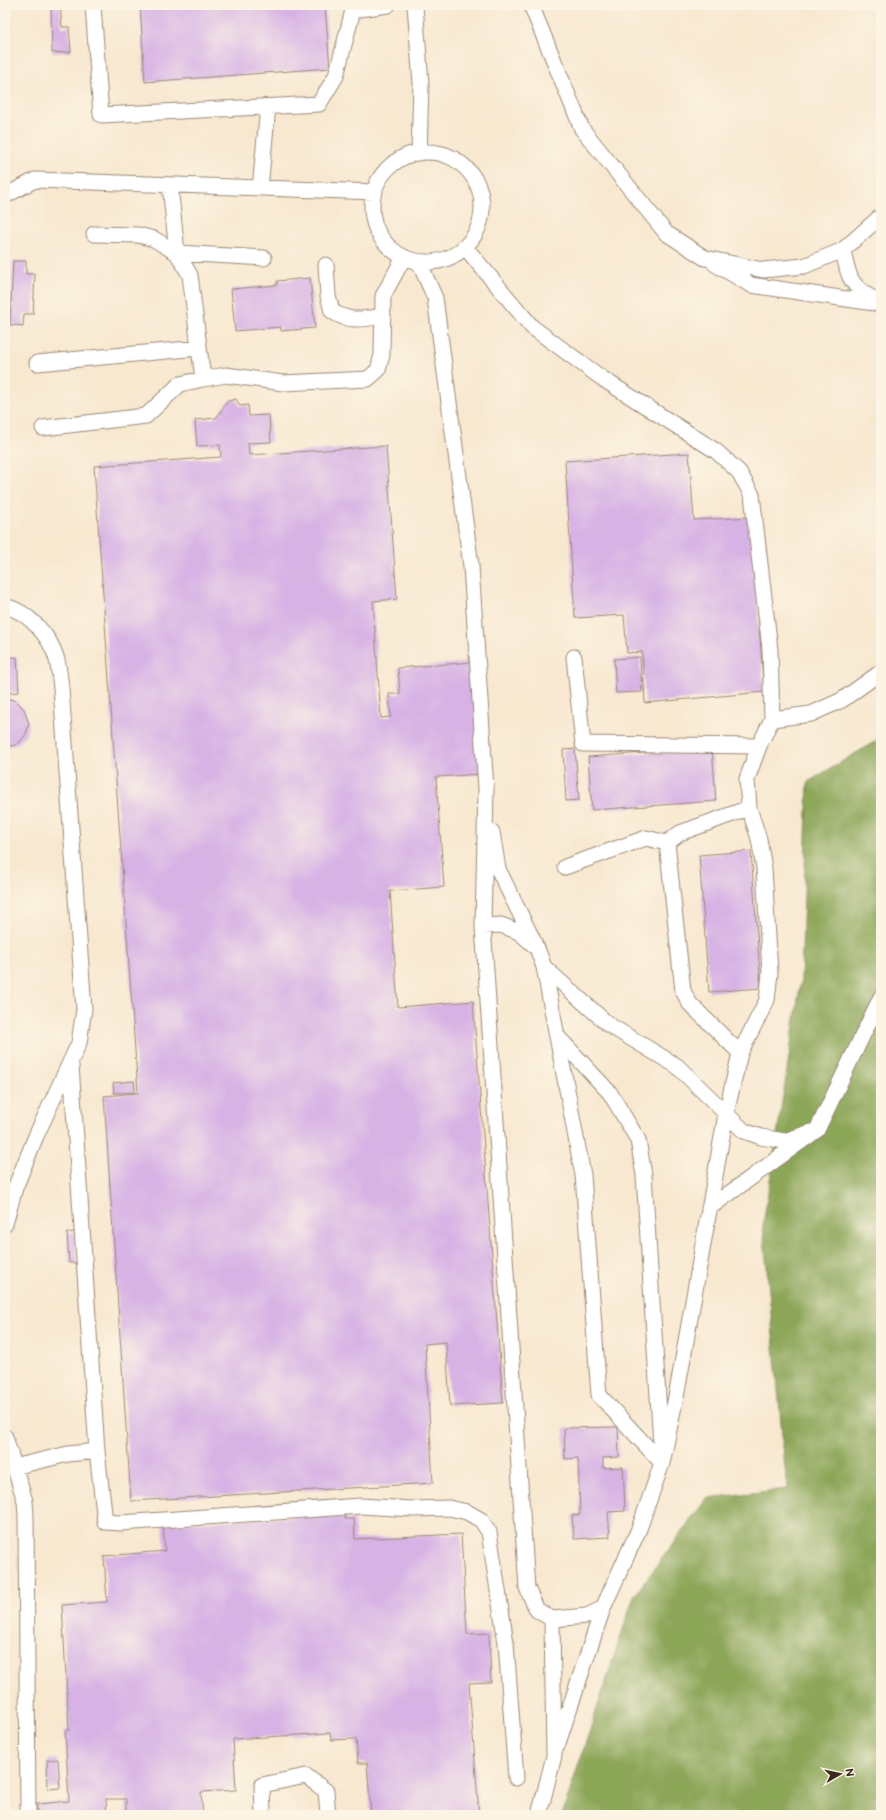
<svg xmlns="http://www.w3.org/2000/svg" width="886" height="1820" viewBox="0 0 886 1820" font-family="'Balsamiq Sans',sans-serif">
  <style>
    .forest { fill: #8ca658; stroke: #64683b }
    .building { fill: #d7b2e5 }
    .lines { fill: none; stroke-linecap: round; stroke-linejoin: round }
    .service-casing { stroke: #9a8977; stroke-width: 17 }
    .service { stroke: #fff; stroke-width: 15 }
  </style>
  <rect width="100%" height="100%" fill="#fcf5e5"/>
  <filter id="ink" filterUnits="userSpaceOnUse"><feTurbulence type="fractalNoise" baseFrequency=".025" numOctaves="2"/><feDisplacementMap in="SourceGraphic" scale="8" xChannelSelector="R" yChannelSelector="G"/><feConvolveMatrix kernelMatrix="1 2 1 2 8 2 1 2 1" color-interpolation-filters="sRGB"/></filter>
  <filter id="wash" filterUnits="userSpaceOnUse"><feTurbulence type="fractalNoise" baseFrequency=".012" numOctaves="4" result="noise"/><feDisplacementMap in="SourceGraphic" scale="16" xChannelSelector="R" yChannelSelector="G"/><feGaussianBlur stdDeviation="0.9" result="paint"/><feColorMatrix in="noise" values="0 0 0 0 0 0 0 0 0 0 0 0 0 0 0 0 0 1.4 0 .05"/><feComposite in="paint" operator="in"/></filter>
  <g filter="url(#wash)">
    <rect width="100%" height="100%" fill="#f8e8d0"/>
    <path class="forest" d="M 881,738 L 881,1815 L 562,1815 L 634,1596 L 707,1498 L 787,1489 L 763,1225 L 801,980 L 808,782 Z"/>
    <g id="blocks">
      <path class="building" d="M 51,5 L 60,5 L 62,27 L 69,27 L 71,52 L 52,53 Z
        M 140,5 L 305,5 L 305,9 L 325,7 L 330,68 L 145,82 Z
        M 13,261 L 26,261 L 26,274 L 35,274 L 33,314 L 24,314 L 23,326 L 10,325 Z
        M 310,278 L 315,328 L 281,331 L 281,327 L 235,331 L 231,289 L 277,285 L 277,281 Z
        M 236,399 L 240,406 L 248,405 L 249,416 L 269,415 L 271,442 L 248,443 L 249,455 L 386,446 L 397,599 L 373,601 L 381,718 L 391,717 L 389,694 L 400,694 L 398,668 L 473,662 L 482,774 L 436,777 L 444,887 L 390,891 L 398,1007 L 473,1001 L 503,1403 L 450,1406 L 446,1342 L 425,1344 L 433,1483 L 131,1501 L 104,1096 L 138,1093 L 94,466 L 221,457 L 220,445 L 197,446 L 195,420 L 216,418 L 228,401 Z
        M 689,453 L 694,520 L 751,517 L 764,692 L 645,703 L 642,652 L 627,653 L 624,615 L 575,618 L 565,461 Z
        M 17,657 L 19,692 L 9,693 L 9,699 L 16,701 L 24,709 L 29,724 L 26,734 L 20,742 L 15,745 L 5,747 L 5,658 Z
        M 640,657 L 642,692 L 616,693 L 614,659 Z
        M 712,748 L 716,801 L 592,810 L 588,757 Z
        M 575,749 L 579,800 L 566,801 L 563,750 Z
        M 751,851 L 761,988 L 709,992 L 699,855 Z
        M 134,1081 L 135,1092 L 114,1093 L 113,1083 Z
        M 75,1232 L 77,1263 L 69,1263 L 67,1233 Z
        M 618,1427 L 619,1457 L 603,1458 L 603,1468 L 623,1467 L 625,1511 L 608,1512 L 610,1537 L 574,1539 L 572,1515 L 580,1515 L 578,1458 L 565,1459 L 564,1428 Z
        M 345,1514 L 345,1519 L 354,1519 L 355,1539 L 461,1534 L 467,1634 L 489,1633 L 491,1682 L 469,1683 L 479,1815 L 371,1815 L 367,1763 L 358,1763 L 356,1739 L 331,1740 L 330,1733 L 233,1739 L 236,1790 L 201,1792 L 203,1815 L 126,1815 L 126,1799 L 106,1799 L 107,1815 L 37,1815 L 37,1804 L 69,1801 L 65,1730 L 69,1730 L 62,1605 L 107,1602 L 104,1556 L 165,1551 L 163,1524 Z
        M 58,1759 L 60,1788 L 48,1789 L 47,1760 Z"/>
    </g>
  </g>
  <g filter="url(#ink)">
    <use href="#blocks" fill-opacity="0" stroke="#9a8977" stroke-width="1"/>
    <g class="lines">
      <g class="service-casing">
        <path id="service" d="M 93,5 L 101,115 L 319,104 L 336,76 L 353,10 L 388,5
          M 415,5 L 421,84 L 419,153
          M 531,5 L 582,129 L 666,233 L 705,258 L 763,270 L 804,266 L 843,250 L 881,216
          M372 207a55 55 0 1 1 110 0a55 55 0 1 1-110 0Z
          M 260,188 L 268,107
          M 5,196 L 35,180 L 375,192
          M 94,234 L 138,235 L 154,239 L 177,253 L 264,258
          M 465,247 L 532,327 L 603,379 L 716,451 L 739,472 L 752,495 L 770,649 L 772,719 L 759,746 L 747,779 L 749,808
          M 843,250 C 849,278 849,285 875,300
          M 419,262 L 435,298 L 471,566 L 486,789 L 483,926 L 527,1588 L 537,1610 L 552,1619 L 554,1756 L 539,1815
          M 715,264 L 751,285 L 881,304
          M 326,265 L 328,296 L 332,311 C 349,323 363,319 383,316
          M 37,363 L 199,348
          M 203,379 L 226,375 L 283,383 L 368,379 L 378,370 L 382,355 L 383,296 L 404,257
          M 43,428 L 146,416 L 180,384 L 203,379 L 190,275 L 177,253 L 170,185
          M 5,606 C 29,612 51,637 57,660 C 59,669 60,679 61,688 L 84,1009 L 79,1043 L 36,1136 L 15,1188 L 5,1224
          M 574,657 L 583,744 L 759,746
          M 772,719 L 811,714 L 842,700 L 881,672
          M 492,832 L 498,869 L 534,942
          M 565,867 L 646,838 L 667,843
          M 483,926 L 501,925 L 519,932 L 537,948 L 544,967 L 583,1175 L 599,1395 L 662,1463
          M 544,967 L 609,1025 L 677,1066 L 744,1131 L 761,1137 L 784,1141 L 817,1130
          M 558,1037 L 610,1093 L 638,1140 L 644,1175 L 661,1444
          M 709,1208 L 817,1130 L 881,997
          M 5,1437 L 25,1501 L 26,1516 L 28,1815
          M 97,1451 L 105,1522 L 121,1523 L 360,1506 L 413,1509 L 449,1508 L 467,1512 L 481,1520 L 489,1532 L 506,1643 L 516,1778
          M 14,1467 L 68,1454 L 97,1451 L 71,1065
          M 552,1619 L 587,1616 L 603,1608
          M 557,1746 L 603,1608 L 639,1529 L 662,1463 L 677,1392 L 726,1114 L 740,1053 L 767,1000 L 770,973 L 764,868 L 759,839 L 749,808 L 680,833 L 667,843 L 683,991 L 690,1004 L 740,1053
          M 263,1815 L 262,1785 L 306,1776 L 326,1791 L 328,1815"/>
      </g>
      <use href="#service" class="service"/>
    </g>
  </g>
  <rect width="886" height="1820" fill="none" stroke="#fcf5e5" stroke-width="20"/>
  <g transform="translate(840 1774) rotate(81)" stroke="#fcf5e5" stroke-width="3" paint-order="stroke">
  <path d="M0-3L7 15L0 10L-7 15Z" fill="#3b2a1e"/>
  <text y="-6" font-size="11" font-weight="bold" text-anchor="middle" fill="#3b2a1e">N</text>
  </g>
</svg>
